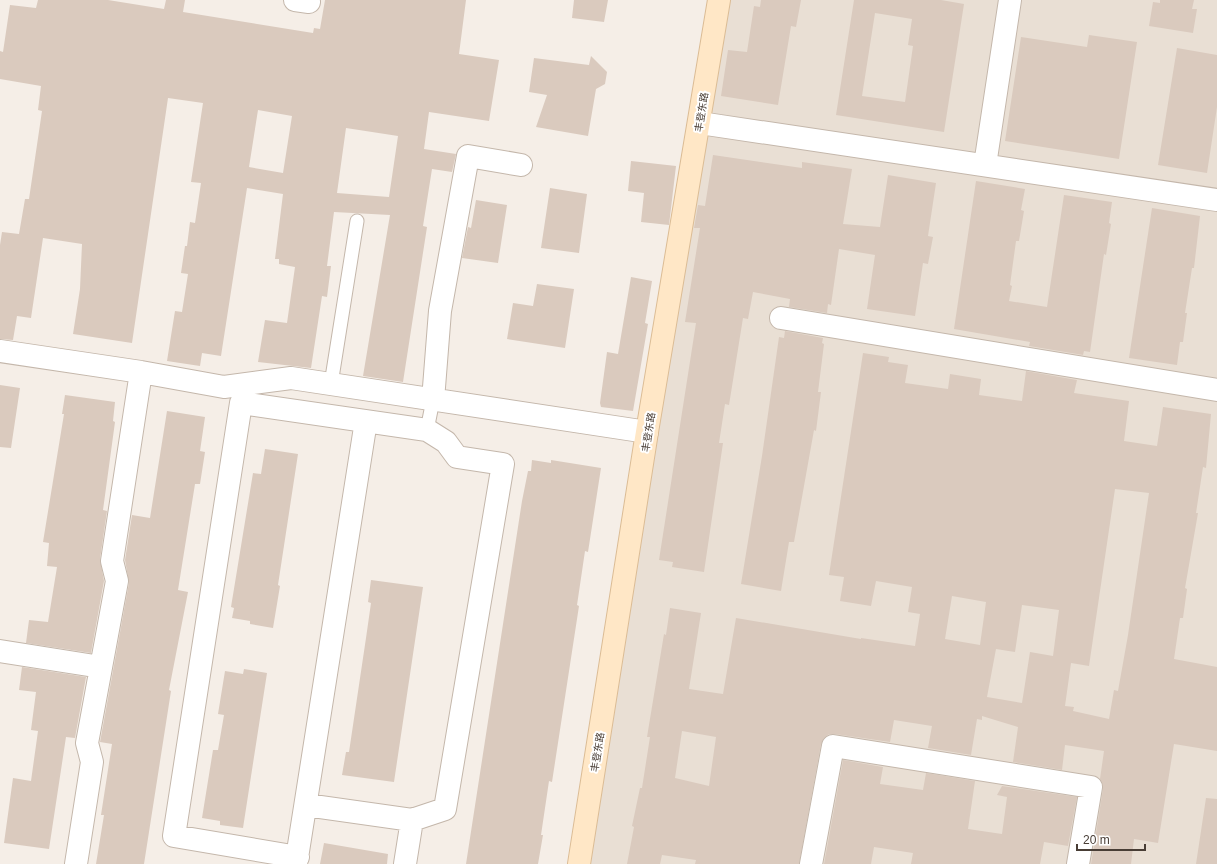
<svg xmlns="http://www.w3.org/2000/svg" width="1217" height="864" viewBox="0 0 1217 864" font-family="Arial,'Noto Sans SC',sans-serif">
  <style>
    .residential { fill: #e9dfd4 }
    .building { fill: #dacabe; fill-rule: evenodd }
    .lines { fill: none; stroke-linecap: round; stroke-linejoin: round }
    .lane-casing { stroke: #c4b7ab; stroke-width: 15 }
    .street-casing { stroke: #c4b7ab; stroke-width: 24 }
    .secondary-casing { stroke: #dbbc95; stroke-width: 24 }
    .lane { stroke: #fff; stroke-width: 13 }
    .street { stroke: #fff; stroke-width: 22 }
    .secondary { stroke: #ffe7c6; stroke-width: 22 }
    .labels { text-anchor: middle; stroke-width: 4; stroke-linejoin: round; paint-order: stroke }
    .street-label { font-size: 10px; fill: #483d35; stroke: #fff }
  </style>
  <rect width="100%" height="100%" fill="#f5eee7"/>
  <path class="residential" d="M 726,0 L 1217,0 L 1217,864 L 588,864 Z"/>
  <path class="building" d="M 38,0 L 108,0 L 164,9 L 166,0 L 185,0 L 183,12 L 313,33 L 314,28 L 320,29 L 325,0 L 466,0 L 459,54 L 499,60 L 489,121 L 429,112 L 424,149 L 456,154 L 452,172 L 432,169 L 423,226 L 427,227 L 403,382 L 363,376 L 390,215 L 334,212 L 327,266 L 331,266 L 327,297 L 322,296 L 311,368 L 258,362 L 265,320 L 287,323 L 295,267 L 279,264 L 279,259 L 275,259 L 283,194 L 247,188 L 221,356 L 202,353 L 200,366 L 167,361 L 175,311 L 182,312 L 188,274 L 181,273 L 185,246 L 187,246 L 190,222 L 195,223 L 201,183 L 191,182 L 203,103 L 168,98 L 132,343 L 73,334 L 80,289 L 82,244 L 43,238 L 31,318 L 17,316 L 13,340 L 0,339 L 0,245 L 2,232 L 19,234 L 25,199 L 29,199 L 42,111 L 38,110 L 41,86 L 0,79 L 0,51 L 3,52 L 10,5 L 36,8 ZM 258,110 L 292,116 L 283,173 L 249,167 ZM 346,128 L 398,136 L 389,197 L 337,193 Z
    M 574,0 L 608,0 L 604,22 L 572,18 Z
    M 761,0 L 801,0 L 796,27 L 791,26 L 778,105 L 721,96 L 728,50 L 747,52 L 754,6 L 760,7 Z
    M 854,0 L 941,0 L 964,4 L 944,132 L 836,115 ZM 875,13 L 912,19 L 908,45 L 913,46 L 905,102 L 862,96 Z
    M 1160,0 L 1194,0 L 1192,9 L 1197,9 L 1193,33 L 1149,26 L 1153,2 L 1160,3 Z
    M 1089,35 L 1137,42 L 1119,159 L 1005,141 L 1021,37 L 1087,47 Z
    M 1177,48 L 1217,55 L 1217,107 L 1207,173 L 1158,165 Z
    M 591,56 L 607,72 L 605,84 L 596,89 L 588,136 L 536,127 L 547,95 L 529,92 L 534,58 L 589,65 Z
    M 713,155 L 802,168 L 802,162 L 852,169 L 843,224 L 880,227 L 888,175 L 936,183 L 928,236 L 933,237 L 928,264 L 923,263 L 915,316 L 867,309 L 875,255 L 839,249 L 831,305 L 828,304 L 827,313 L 789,307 L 790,299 L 753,292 L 748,319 L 743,318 L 729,405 L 725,404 L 719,443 L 723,443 L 704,572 L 672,567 L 673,562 L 659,560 L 696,323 L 685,322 L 700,228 L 694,228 L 698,205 L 705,206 Z
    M 631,161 L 676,166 L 669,225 L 641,222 L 644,193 L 628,191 Z
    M 976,181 L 1025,189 L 1021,210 L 1024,211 L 1019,241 L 1016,241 L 1010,285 L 1012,286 L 1009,301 L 1047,307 L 1064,195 L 1112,202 L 1109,223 L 1111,224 L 1106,255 L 1104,254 L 1090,352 L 1084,351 L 1083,355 L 1029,346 L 1030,342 L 954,329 Z
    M 550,188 L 587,194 L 579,253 L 541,248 Z
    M 476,200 L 507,205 L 498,263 L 462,258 L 468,227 L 471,228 Z
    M 1152,208 L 1200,216 L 1194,268 L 1192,268 L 1185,313 L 1187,313 L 1183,342 L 1180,342 L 1177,365 L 1129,358 Z
    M 631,277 L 652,281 L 645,323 L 648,324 L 633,411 L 601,407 L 600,403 L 607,352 L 618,354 Z
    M 537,284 L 574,289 L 565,348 L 507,339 L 513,303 L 533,306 Z
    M 785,331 L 823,338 L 822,343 L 824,344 L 818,392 L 821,392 L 816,431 L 814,430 L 794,542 L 789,542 L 781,591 L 741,584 L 762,456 L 779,337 L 784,338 Z
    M 863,353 L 889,357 L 888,362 L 908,365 L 905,383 L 948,389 L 950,374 L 981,379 L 979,395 L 1022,401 L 1026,371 L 1077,380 L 1074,393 L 1129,401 L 1124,441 L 1157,446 L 1163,407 L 1211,414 L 1206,468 L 1203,467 L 1196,513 L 1198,513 L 1185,588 L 1187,589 L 1183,618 L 1180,618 L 1174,659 L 1217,667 L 1217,751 L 1174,744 L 1158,843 L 1134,839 L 1131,864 L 1091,864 L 1103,789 L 1100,779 L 1104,751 L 1065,745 L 1062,770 L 1013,762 L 1018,727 L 982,716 L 982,720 L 977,719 L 971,755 L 928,748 L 932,726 L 894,720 L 890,742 L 835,734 L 829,734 L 824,738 L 821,744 L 799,864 L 695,864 L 696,860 L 662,855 L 660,864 L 627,864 L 634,827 L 632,826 L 640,788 L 642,788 L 650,737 L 647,737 L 664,634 L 666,635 L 670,608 L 701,613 L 689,689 L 723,694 L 736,618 L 861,639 L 861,638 L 915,646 L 920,614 L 908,612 L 912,587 L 876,581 L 871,606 L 840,601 L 844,577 L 829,575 ZM 1115,489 L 1149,493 L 1128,635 L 1118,691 L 1114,690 L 1109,719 L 1073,711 L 1074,707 L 1065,706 L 1071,663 L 1089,666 ZM 952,596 L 986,602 L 980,645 L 945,639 ZM 1022,605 L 1059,610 L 1053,656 L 1030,652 L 1022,703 L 987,697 L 996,649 L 1015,652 ZM 682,731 L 716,737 L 709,786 L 675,778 Z
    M 0,385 L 20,388 L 11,448 L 0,447 Z
    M 65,395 L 115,402 L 113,421 L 115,422 L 103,510 L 107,511 L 100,559 L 104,581 L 91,653 L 26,643 L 29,620 L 48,622 L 57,567 L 47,566 L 49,543 L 43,542 L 64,414 L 62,414 Z
    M 167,411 L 205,417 L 200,451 L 205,452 L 200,484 L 195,484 L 178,590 L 188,592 L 169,690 L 171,691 L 144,864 L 96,864 L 104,815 L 101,815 L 112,744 L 100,742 L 129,583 L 125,560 L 132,515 L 150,518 Z
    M 265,449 L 298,454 L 278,585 L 280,586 L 273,628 L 250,624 L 250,621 L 232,618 L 234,608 L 231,607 L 253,473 L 261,474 Z
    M 532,460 L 551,463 L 551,460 L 601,468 L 588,552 L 585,551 L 577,605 L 579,606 L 552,782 L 549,781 L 541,835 L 543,835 L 538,864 L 466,864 L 522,501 L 528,471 L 531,471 Z
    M 371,580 L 423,587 L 394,782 L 342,775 L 346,752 L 349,752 L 366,638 L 371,603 L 368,602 Z
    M 22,667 L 86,677 L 75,738 L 66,737 L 49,849 L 4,843 L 13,778 L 31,781 L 38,731 L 31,730 L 36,692 L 19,690 Z
    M 244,669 L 267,673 L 243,828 L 220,825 L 220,821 L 202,818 L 213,750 L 218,750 L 224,715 L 218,714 L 225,671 L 243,674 Z
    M 843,760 L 883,767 L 880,784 L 923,790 L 926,773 L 975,781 L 968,829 L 1002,834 L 1007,797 L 997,795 L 1002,786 L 1077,797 L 1068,846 L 1044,842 L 1040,864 L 911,864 L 913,853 L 874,847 L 871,864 L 824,864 Z
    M 1206,798 L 1217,799 L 1217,864 L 1196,864 Z
    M 324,843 L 388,854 L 387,864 L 320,864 Z"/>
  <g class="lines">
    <g class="lane-casing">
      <path id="lane" d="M 331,384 L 357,221
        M 427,430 L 433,400"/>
    </g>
    <g class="street-casing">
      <path id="street" d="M 295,0 L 309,2
        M 700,123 L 1217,200
        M 985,165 L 1010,0
        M 781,318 L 1217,390
        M 0,351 L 141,372 L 224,387 L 291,378 L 647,432
        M 433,400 L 440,311 L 468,156 L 521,165
        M 0,651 L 101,667
        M 306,805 L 412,820 L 405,864
        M 298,857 L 174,836 L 241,403 L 427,430 L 446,442 L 457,457 L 503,464 L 445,809 L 412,820
        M 76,864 L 92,762 L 87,743 L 117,581 L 112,561 L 141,372
        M 296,864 L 366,421
        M 811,864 L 833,746 L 1091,787 L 1078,864"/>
    </g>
    <g class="secondary-casing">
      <path id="secondary" d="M 579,864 L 647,432 L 719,0"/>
    </g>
    <use href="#lane" class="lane"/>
    <use href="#street" class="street"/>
    <use href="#secondary" class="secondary"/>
  </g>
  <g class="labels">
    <g class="street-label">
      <text transform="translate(701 112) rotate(-81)" y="4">丰登东路</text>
      <text transform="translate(648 432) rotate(-81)" y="4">丰登东路</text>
      <text transform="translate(597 752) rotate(-81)" y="4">丰登东路</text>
    </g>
  </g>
  <path d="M1077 844v6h68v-6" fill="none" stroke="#483d35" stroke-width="2"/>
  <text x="1083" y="844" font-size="12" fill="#483d35" stroke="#ffffff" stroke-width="3" paint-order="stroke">20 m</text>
</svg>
